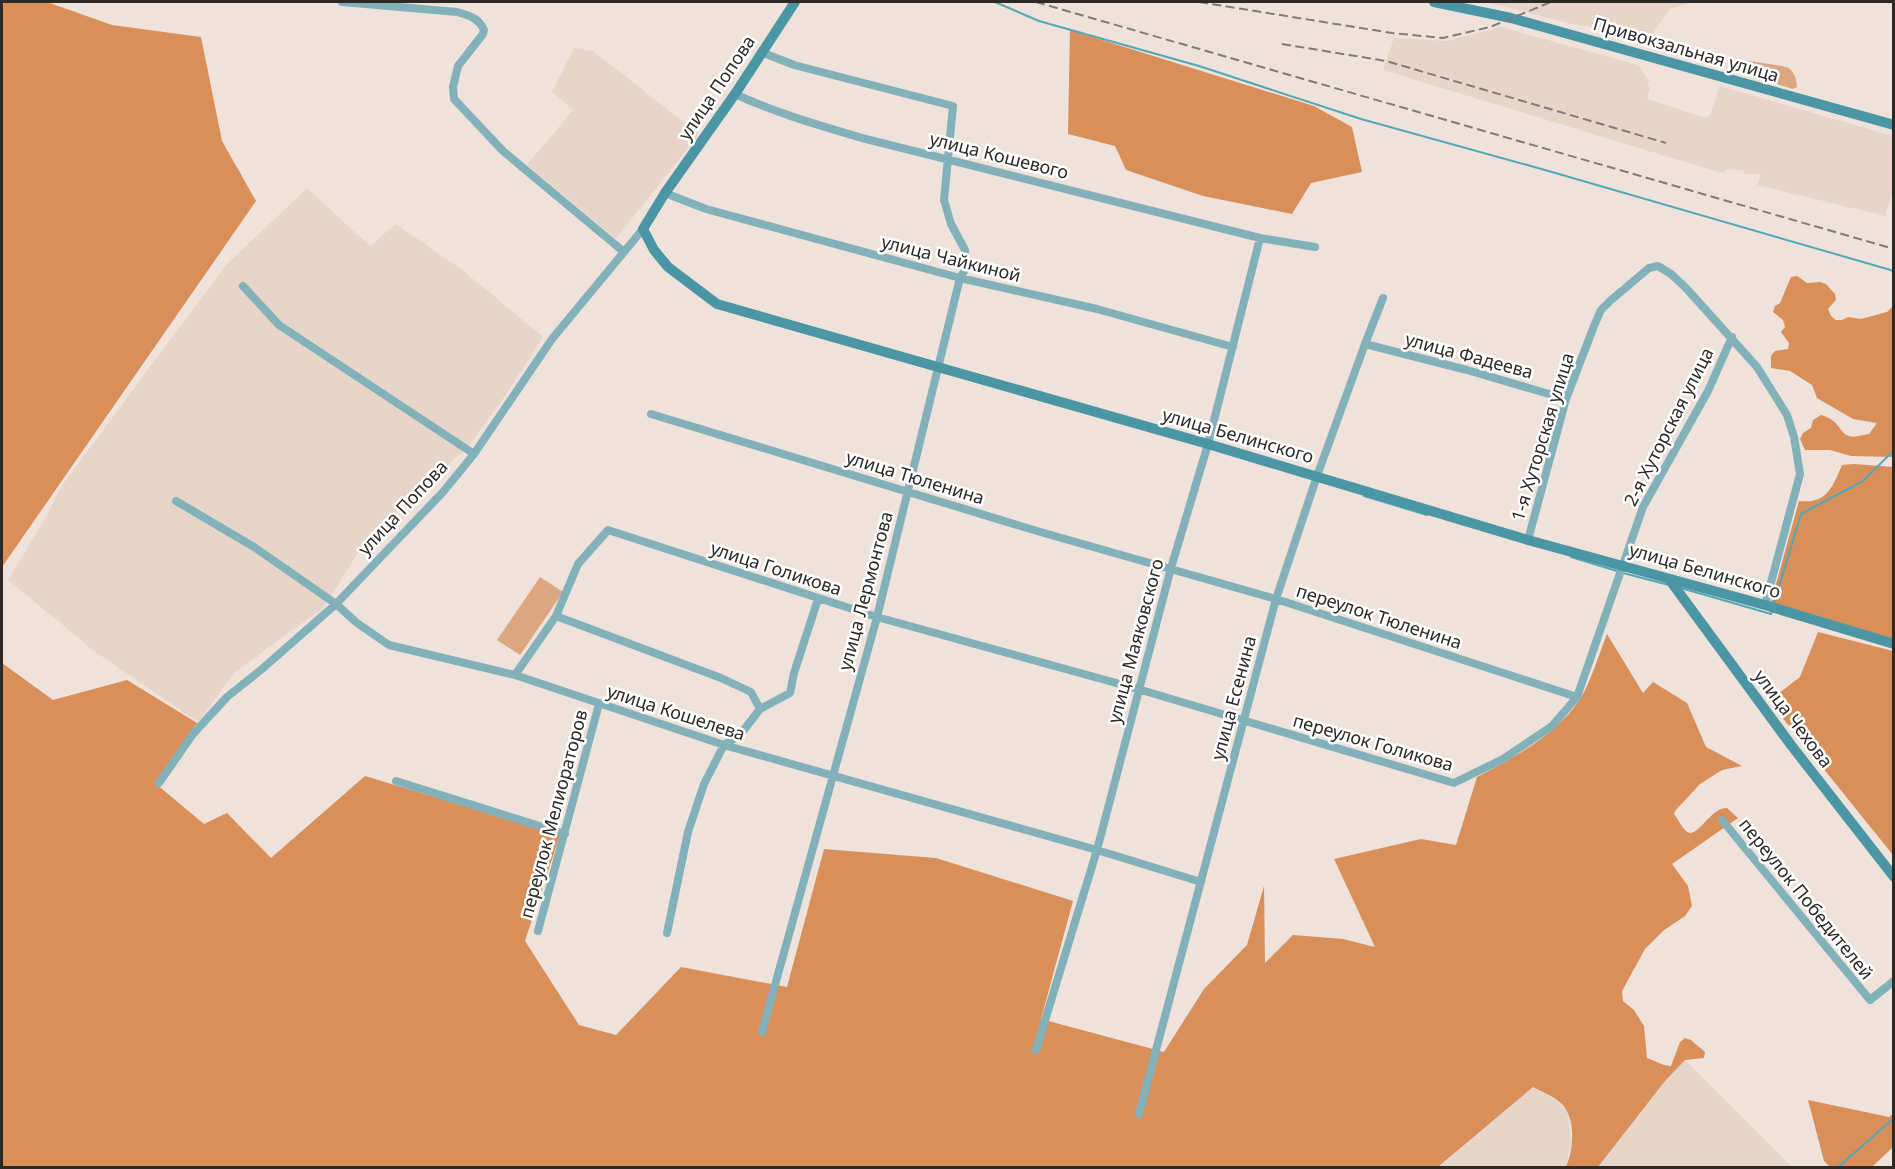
<svg xmlns="http://www.w3.org/2000/svg" width="1895" height="1169" viewBox="0 0 1895 1169" font-family="'Noto Sans',sans-serif">
  <style>
    .built { fill: #e8d5ca }
    .green { fill: #dca681 }
    .forest { fill: #d88f5a }
    .lines { fill: none; stroke-linecap: round; stroke-linejoin: round }
    .stream { stroke: #52a8b6; stroke-width: 2 }
    .street { stroke: #82b1ba; stroke-width: 8 }
    .secondary { stroke: #4b96a4; stroke-width: 10 }
    .rail { stroke: #837b77; stroke-width: 2; stroke-dasharray: 9 4.5; stroke-linecap: butt }
    .labels { text-anchor: middle; stroke-width: 5; stroke-linejoin: round; paint-order: stroke }
    .street-label { font-size: 18px; fill: #2d2926; stroke: #fff }
  </style>
  <rect width="100%" height="100%" fill="#eee2db"/>
  <path class="built" d="M 1486,2 L 1694,2 L 1670,9 L 1651,36 L 1572,24 Z
    M 1501,27 L 1638,65 L 1649,81 L 1647,86 L 1650,87 L 1647,99 L 1706,118 L 1710,115 L 1720,86 L 1893,136 L 1893,191 L 1885,216 L 1757,185 L 1761,174 L 1746,174 L 1742,170 L 1727,169 L 1723,173 L 1708,169 L 1383,70 L 1394,38 L 1447,41 Z
    M 574,48 L 593,51 L 699,134 L 616,239 L 527,165 L 573,110 L 552,92 Z
    M 307,188 L 370,246 L 396,224 L 465,272 L 543,337 L 505,396 L 468,447 L 417,492 L 356,556 L 323,608 L 235,672 L 198,722 L 94,651 L 8,580 L 46,517 L 60,488 L 226,265 Z
    M 1685,1060 L 1792,1167 L 1598,1168 L 1665,1081 Z
    M 1533,1087 L 1561,1103 L 1568,1115 L 1572,1142 L 1566,1167 L 1438,1168 Z"/>
  <path class="green" d="M 1750,61 L 1787,67 C 1795,72 1796,78 1797,87 L 1793,89 L 1734,71 L 1736,64 Z
    M 540,577 L 563,592 L 520,655 L 497,640 Z"/>
  <path class="forest" d="M 2,2 L 47,2 L 112,25 L 201,37 L 222,141 L 256,201 L 2,567 Z
    M 1070,30 L 1314,106 L 1352,127 L 1362,172 L 1311,183 L 1292,214 L 1203,196 L 1126,170 L 1115,146 L 1068,134 Z
    M 1797,276 L 1807,283 L 1820,282 L 1826,284 L 1835,294 L 1836,300 L 1828,309 L 1831,316 L 1836,320 L 1842,320 L 1848,317 L 1861,319 L 1887,312 L 1893,306 L 1893,457 L 1851,456 L 1830,450 L 1805,450 L 1800,439 L 1803,433 L 1811,428 L 1813,420 L 1821,415 C 1840,420 1839,433 1849,436 C 1854,438 1863,435 1869,434 L 1877,423 L 1853,419 L 1817,398 L 1812,385 L 1790,371 L 1771,368 L 1771,356 L 1775,351 L 1788,349 L 1789,343 L 1781,332 L 1785,327 L 1783,320 L 1773,312 L 1775,306 L 1780,303 L 1791,277 Z
    M 1854,464 L 1893,467 L 1893,639 L 1771,602 L 1799,501 C 1827,504 1832,488 1842,465 Z
    M 1818,632 L 1893,651 L 1893,855 L 1769,701 L 1800,677 Z
    M 1607,634 L 1643,693 L 1653,682 L 1687,703 L 1706,747 L 1742,766 L 1722,770 L 1700,784 L 1675,811 L 1674,814 C 1678,819 1681,826 1685,830 C 1697,843 1708,808 1727,808 L 1738,818 L 1672,864 L 1688,886 L 1692,906 L 1685,916 L 1664,930 L 1645,949 L 1622,991 L 1623,1001 L 1634,1010 L 1644,1026 L 1647,1058 L 1664,1065 L 1671,1066 L 1680,1042 L 1685,1038 L 1691,1040 L 1705,1052 L 1704,1058 L 1685,1060 L 1665,1081 L 1598,1167 L 1566,1167 C 1574,1149 1576,1120 1562,1104 C 1555,1097 1542,1092 1533,1087 L 1438,1167 L 2,1167 L 2,663 L 53,700 L 127,680 L 197,723 L 155,783 L 204,824 L 227,813 L 271,858 L 365,776 L 560,835 L 525,941 L 579,1025 L 616,1035 L 681,967 L 787,987 L 824,849 L 936,858 L 1073,901 L 1041,1019 L 1164,1052 L 1204,989 L 1247,945 L 1264,886 L 1265,963 L 1293,935 L 1343,939 L 1375,947 L 1334,859 L 1421,839 L 1456,845 L 1477,777 C 1513,758 1557,735 1580,699 C 1590,684 1600,652 1607,634 Z
    M 1808,1100 L 1889,1117 L 1893,1114 L 1893,1147 L 1872,1167 L 1830,1167 L 1824,1161 Z"/>
  <g class="lines">
    <path class="stream" d="M 995,2 L 1039,21 L 1199,66 L 1361,119 L 1538,168 L 1894,271
      M 1364,496 L 1427,515
      M 1571,557 L 1617,571
      M 1623,573 L 1669,585
      M 1681,588 L 1771,614 L 1772,612
      M 1774,603 L 1801,514 L 1863,481 L 1894,450
      M 1837,1168 L 1894,1118"/>
    <path class="street" d="M 342,2 L 457,12 C 468,15 479,18 484,30 L 483,34 L 458,66 L 453,87 L 454,99 L 503,151 L 624,252
      M 761,52 L 794,65 L 953,106 L 944,200 L 951,224 L 965,250 L 966,268 L 960,278 L 877,617 L 762,1032
      M 735,94 C 776,113 818,125 862,138 L 1260,238 L 1315,247
      M 665,193 L 706,209 L 960,278 L 1097,309 L 1233,347
      M 243,286 L 279,325 L 474,454
      M 1365,344 L 1467,370 L 1566,399
      M 651,414 L 1037,531 L 1276,599 L 1577,697
      M 176,501 L 254,547 L 336,604 L 357,623 L 389,645 L 515,675 L 724,745 L 1097,850 L 1201,882
      M 1528,540 L 1566,399 L 1594,326 L 1601,310 L 1610,301 L 1649,268 L 1658,266 L 1671,274 L 1686,288 L 1757,367 L 1787,415 L 1794,437 L 1800,474 L 1765,605
      M 556,616 L 721,678 L 751,692 L 760,709
      M 515,675 L 556,616 L 578,564 L 608,530 L 877,617 L 1138,689 L 1454,783 L 1503,759 L 1552,726 L 1577,697 L 1643,507 L 1708,391 L 1732,337
      M 396,781 L 565,834
      M 159,783 L 193,734 L 227,697 L 262,669 L 336,604 L 443,492 L 474,454 L 552,339 L 643,229
      M 1722,820 L 1870,1000 L 1894,981
      M 538,931 L 599,704
      M 667,933 L 688,832 L 704,784 L 724,745 L 740,735 L 760,709 L 790,693 L 794,673 L 818,599
      M 1036,1050 L 1097,850 L 1171,568 L 1208,444 L 1260,238
      M 1139,1114 L 1276,599 L 1317,476 L 1365,344 L 1383,298"/>
    <path class="secondary" d="M 795,2 L 735,94 L 665,193 L 643,229 L 654,250 L 668,267 L 717,304 L 1208,444 L 1528,540 L 1765,605 L 1894,644
      M 1434,2 L 1511,18 L 1894,125
      M 1669,579 L 1791,745 L 1894,877"/>
    <path class="rail" d="M 1036,2 L 1894,249
      M 1199,2 L 1392,33 L 1443,38 L 1490,27 L 1551,2
      M 1282,44 L 1386,61 L 1666,143"/>
  </g>
  <g class="labels">
    <g class="street-label">
      <text transform="translate(1686 50) rotate(16)" y="6">Привокзальная улица</text>
      <text transform="translate(717 88) rotate(-56)" y="6">улица Попова</text>
      <text transform="translate(999 156) rotate(14)" y="6">улица Кошевого</text>
      <text transform="translate(951 259) rotate(14)" y="6">улица Чайкиной</text>
      <text transform="translate(1469 356) rotate(15)" y="6">улица Фадеева</text>
      <text transform="translate(1669 427) rotate(-63)" y="6">2-я Хуторская улица</text>
      <text transform="translate(1238 436) rotate(16)" y="6">улица Белинского</text>
      <text transform="translate(1543 437) rotate(-73)" y="6">1-я Хуторская улица</text>
      <text transform="translate(915 478) rotate(17)" y="6">улица Тюленина</text>
      <text transform="translate(403 508) rotate(-47)" y="6">улица Попова</text>
      <text transform="translate(776 569) rotate(18)" y="6">улица Голикова</text>
      <text transform="translate(1705 571) rotate(16)" y="6">улица Белинского</text>
      <text transform="translate(866 591) rotate(-75)" y="6">улица Лермонтова</text>
      <text transform="translate(1379 617) rotate(18)" y="6">переулок Тюленина</text>
      <text transform="translate(1136 641) rotate(-75)" y="6">улица Маяковского</text>
      <text transform="translate(1234 698) rotate(-75)" y="6">улица Есенина</text>
      <text transform="translate(676 713) rotate(18)" y="6">улица Кошелева</text>
      <text transform="translate(1793 719) rotate(53)" y="6">улица Чехова</text>
      <text transform="translate(1373 743) rotate(16)" y="6">переулок Голикова</text>
      <text transform="translate(554 814) rotate(-75)" y="6">переулок Мелиораторов</text>
      <text transform="translate(1806 899) rotate(51)" y="6">переулок Победителей</text>
    </g>
  </g>
  <rect width="1895" height="1169" fill="none" stroke="#2d2926" stroke-width="6"/>
</svg>
